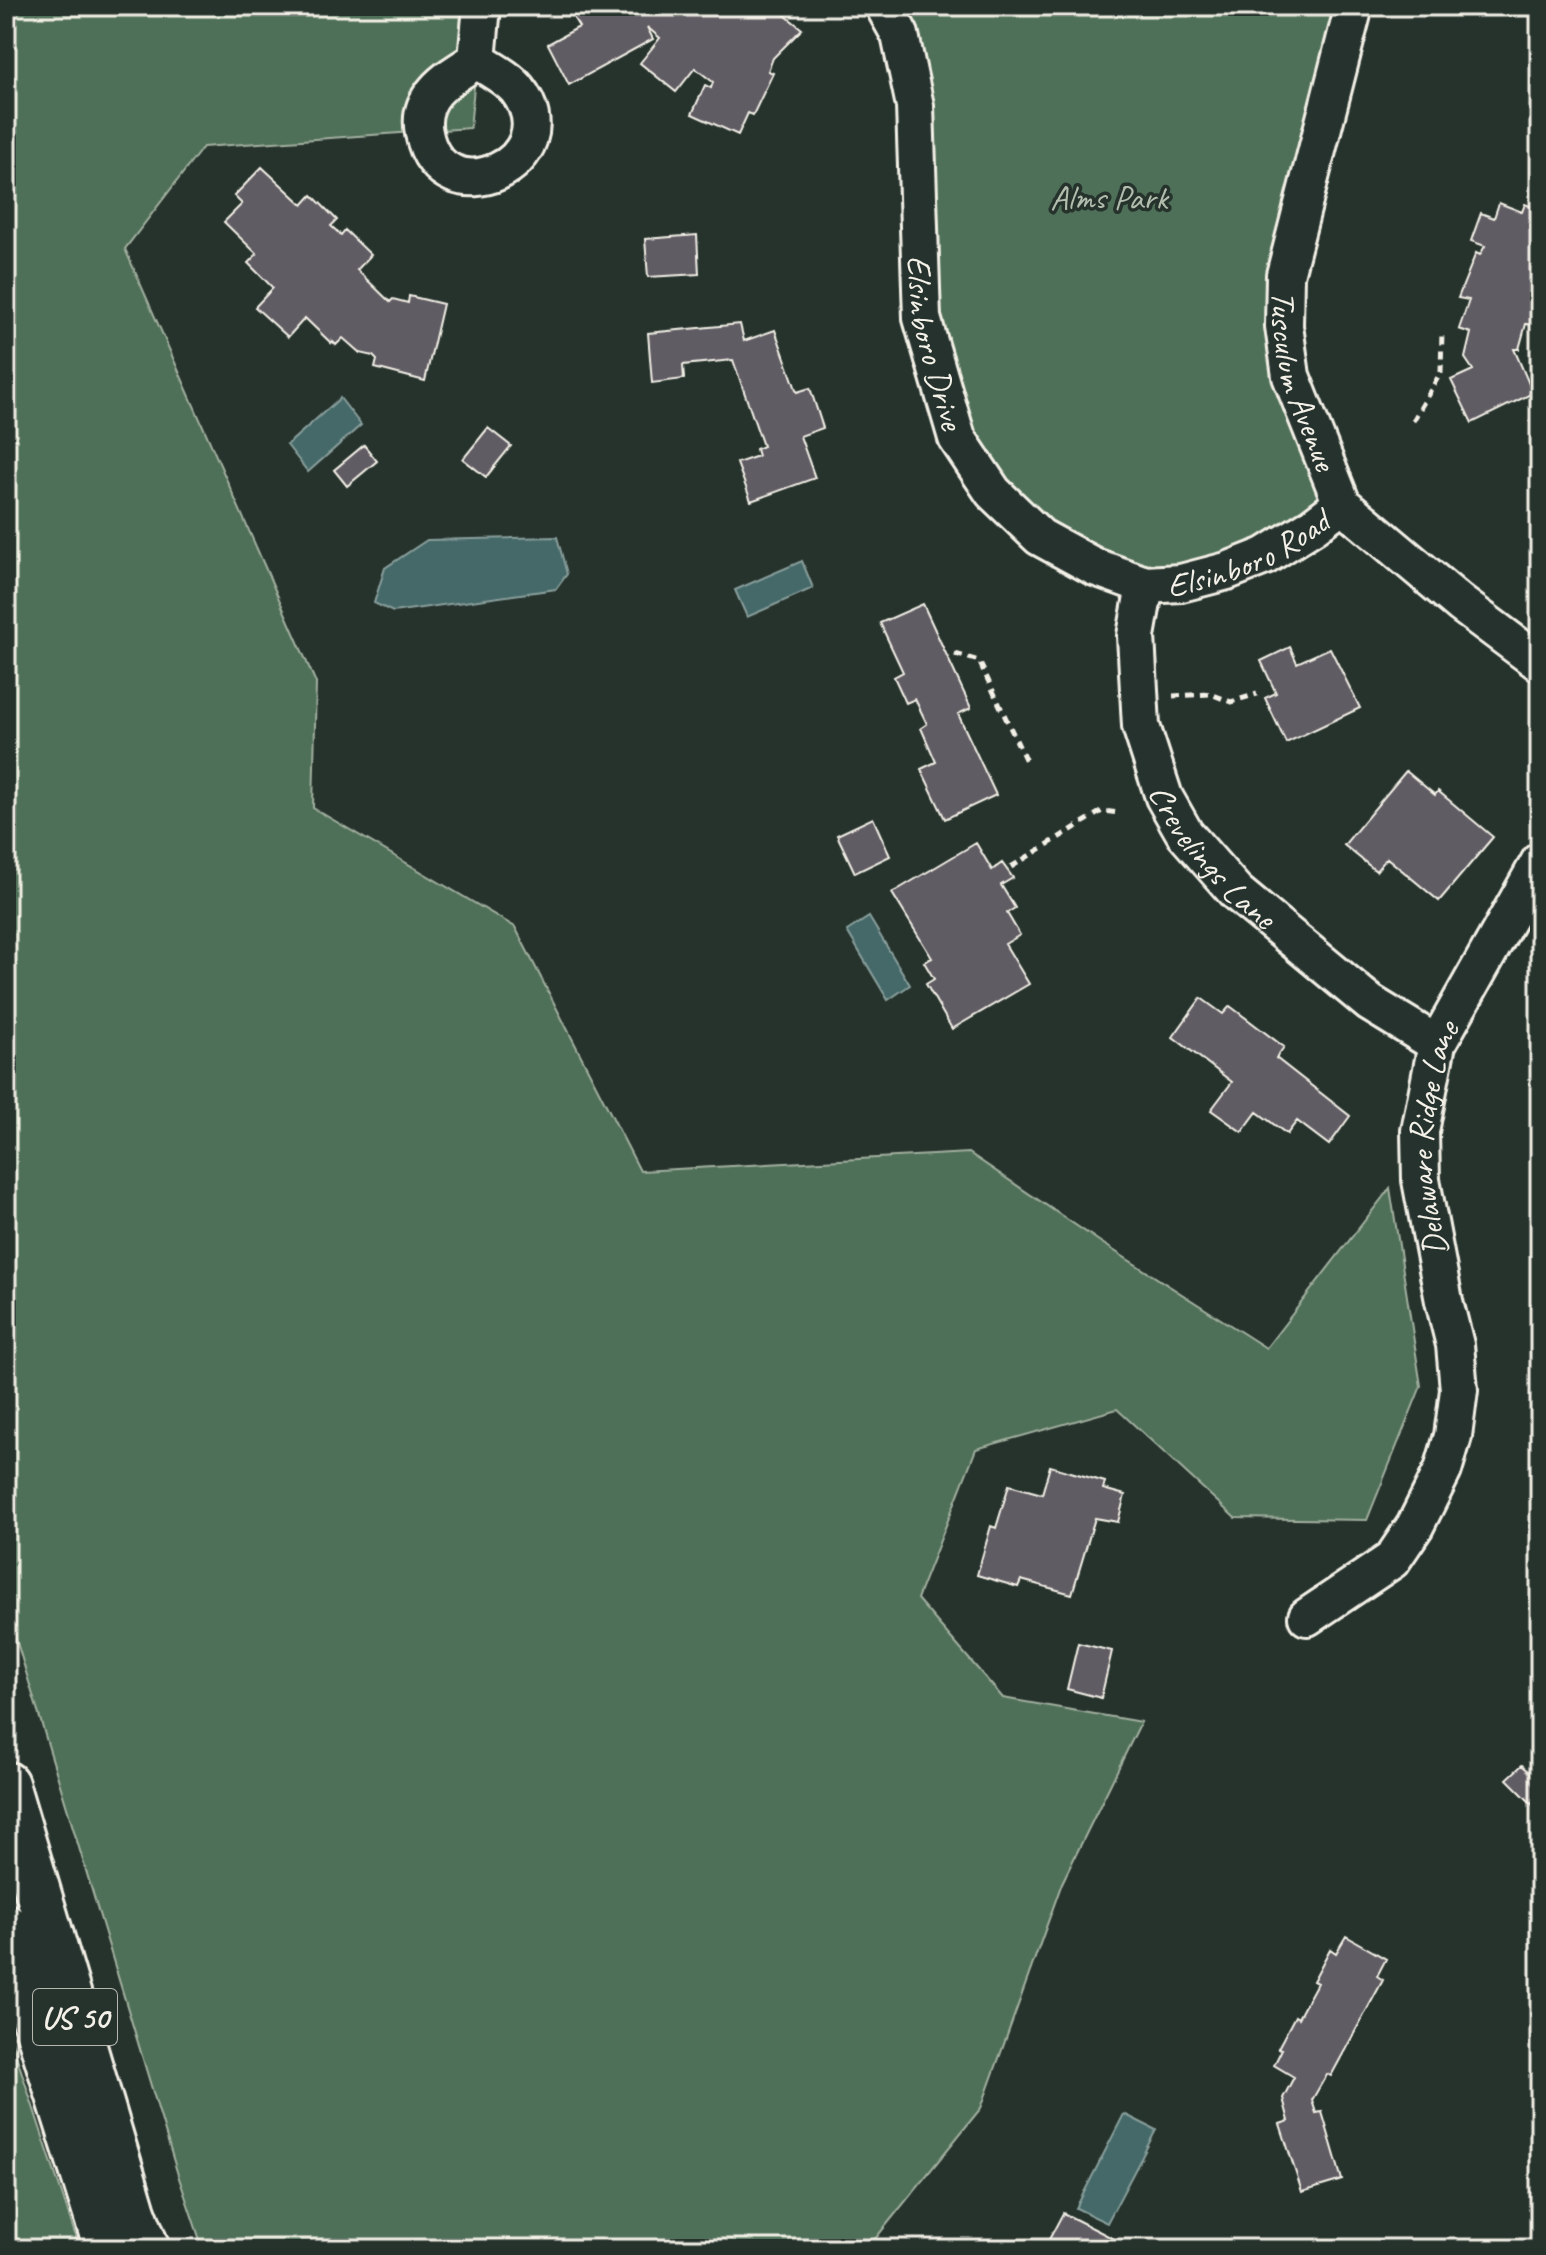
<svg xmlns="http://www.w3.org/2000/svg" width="1546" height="2255" viewBox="0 0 1546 2255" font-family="Caveat,sans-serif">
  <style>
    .green { fill: #4f6f58; stroke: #a2b0a0; stroke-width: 2 }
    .water { fill: #446969; stroke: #8a9f9c; stroke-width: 2 }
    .building { fill: #605b64; stroke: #f4f1e8; stroke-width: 2 }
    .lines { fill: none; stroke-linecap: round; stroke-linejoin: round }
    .minor-casing { stroke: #f4f1e8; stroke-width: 42 }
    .motorway-casing { stroke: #f4f1e8; stroke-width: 50 }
    .path { stroke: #f4f1e8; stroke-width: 5; stroke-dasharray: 8 6; stroke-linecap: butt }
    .minor { stroke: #26332d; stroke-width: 36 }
    .motorway { stroke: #26332d; stroke-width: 44 }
    .labels { text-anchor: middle; stroke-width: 7; stroke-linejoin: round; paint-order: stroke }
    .shield { fill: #26332d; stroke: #b6b8b0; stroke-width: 2 }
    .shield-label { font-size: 32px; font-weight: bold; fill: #f4f1e8 }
    .park-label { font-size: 34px; fill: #b2bdae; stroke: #26332d }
    .street-label { font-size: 34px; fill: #f4f1e8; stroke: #26332d }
  </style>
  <rect width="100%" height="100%" fill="#26332d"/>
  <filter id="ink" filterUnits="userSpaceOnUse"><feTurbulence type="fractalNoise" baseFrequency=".0125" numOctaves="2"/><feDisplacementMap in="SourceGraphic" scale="16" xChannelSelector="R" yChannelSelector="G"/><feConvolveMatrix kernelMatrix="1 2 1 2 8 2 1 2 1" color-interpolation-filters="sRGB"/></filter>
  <g filter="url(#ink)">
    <path class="green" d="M 6,6 L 482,6 L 470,128 L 203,147 L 125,249 L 316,683 L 313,808 L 515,927 L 640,1171 L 969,1153 L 1102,1243 L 1266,1348 L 1390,1188 L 1421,1386 L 1367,1520 L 1235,1518 L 1117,1409 L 976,1449 L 917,1599 L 1003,1698 L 1141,1722 L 1062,1883 L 981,2108 L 867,2249 L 203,2249 L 178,2175 L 6,1606 Z
      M 884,6 L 1354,6 L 1285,275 L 1333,487 L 1313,526 L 1145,585 L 993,492 L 922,318 L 915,106 Z
      M 6,2024 L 15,2052 L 80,2249 L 6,2249 Z"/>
    <path class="water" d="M 340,398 L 361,425 L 308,472 L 287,445 Z
      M 557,537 L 567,574 L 556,589 L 393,612 L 374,603 L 385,568 L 427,540 Z
      M 802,561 L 813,588 L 747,617 L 735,590 Z
      M 869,917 L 910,985 L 888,1000 L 847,931 Z
      M 1124,2114 L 1156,2130 L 1107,2223 L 1076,2208 Z"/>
    <path class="building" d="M 593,6 L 774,6 L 802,29 L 773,58 L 768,71 L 773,73 L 753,115 L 748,113 L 738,135 L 692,114 L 705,85 L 711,88 L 713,82 L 695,68 L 676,92 L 640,63 L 660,38 L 647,27 L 653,39 L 569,85 L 548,44 L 579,27 L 573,17 Z
      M 262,167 L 303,205 L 312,195 L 337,220 L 331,226 L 341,235 L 345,230 L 371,255 L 357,270 L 390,302 L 393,299 L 408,303 L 409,296 L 443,304 L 425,381 L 375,368 L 377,360 L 373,356 L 360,353 L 343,338 L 336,345 L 332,341 L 331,343 L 305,318 L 288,337 L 255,307 L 273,288 L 248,263 L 257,254 L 224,222 L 242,204 L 234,196 Z
      M 1499,203 L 1522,212 L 1525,204 L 1540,210 L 1540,283 L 1532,301 L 1537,302 L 1540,311 L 1536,322 L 1532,325 L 1526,324 L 1519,349 L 1514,349 L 1533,393 L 1472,423 L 1451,380 L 1473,370 L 1465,358 L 1471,333 L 1459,329 L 1469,300 L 1458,298 L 1476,253 L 1480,255 L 1485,246 L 1471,241 L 1481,213 L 1494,218 Z
      M 697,235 L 699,274 L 648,277 L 645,239 Z
      M 740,324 L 744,341 L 775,330 L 797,392 L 810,388 L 823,428 L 800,436 L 815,478 L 751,501 L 737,463 L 758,456 L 756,449 L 763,446 L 733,360 L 683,365 L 684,379 L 652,383 L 648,333 Z
      M 488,428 L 511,446 L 486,477 L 463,459 Z
      M 364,445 L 377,461 L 347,486 L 334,470 Z
      M 923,604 L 971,708 L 958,714 L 996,795 L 945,819 L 921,769 L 936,762 L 921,728 L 927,724 L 915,699 L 906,703 L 894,677 L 903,672 L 880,623 Z
      M 1290,647 L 1297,663 L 1330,648 L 1360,708 L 1286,743 L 1265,698 L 1276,693 L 1261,661 Z
      M 1406,771 L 1435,795 L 1438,791 L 1493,837 L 1439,901 L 1387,858 L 1376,871 L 1344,845 Z
      M 873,818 L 890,856 L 855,873 L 837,835 Z
      M 976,843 L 992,870 L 1002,863 L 1013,878 L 1001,885 L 1015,908 L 1007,913 L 1020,935 L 1005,944 L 1029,984 L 952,1029 L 926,984 L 934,979 L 924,962 L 932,958 L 892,893 Z
      M 1201,998 L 1223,1014 L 1230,1006 L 1284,1047 L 1276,1058 L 1350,1116 L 1329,1145 L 1297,1121 L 1287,1134 L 1257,1112 L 1242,1132 L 1211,1110 L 1232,1082 L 1173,1037 Z
      M 1050,1466 L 1105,1482 L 1103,1489 L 1125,1495 L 1118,1522 L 1095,1518 L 1072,1594 L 1021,1580 L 1018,1587 L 977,1575 L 991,1526 L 996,1528 L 1009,1485 L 1042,1494 Z
      M 1078,1643 L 1112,1651 L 1101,1698 L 1067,1689 Z
      M 1522,1765 L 1540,1782 L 1540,1812 L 1507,1779 Z
      M 1346,1936 L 1386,1959 L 1377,1976 L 1383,1980 L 1331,2076 L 1327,2074 L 1312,2100 L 1316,2113 L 1322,2112 L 1342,2180 L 1302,2192 L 1280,2124 L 1289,2121 L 1283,2098 L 1294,2077 L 1274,2065 L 1282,2049 L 1278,2048 L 1295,2016 L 1298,2018 L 1317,1983 L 1313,1981 L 1330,1949 L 1336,1953 Z
      M 1063,2213 L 1122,2243 L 1119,2249 L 1045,2247 Z"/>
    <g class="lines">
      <g class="minor-casing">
        <g id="minor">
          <path id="s1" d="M 884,6 L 900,35 L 915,106 L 922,318 L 957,438 L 993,492 L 1040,537 L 1095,567 L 1145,585 L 1181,583 L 1227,571 L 1265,556 L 1313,526 L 1342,504"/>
          <path id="s2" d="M 1354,6 L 1285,275 L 1284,326 L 1291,376 L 1342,504 L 1461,604 L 1540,663"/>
          <path d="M 477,60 C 490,69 507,77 517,89 C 573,161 441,222 424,133 C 416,95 450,77 477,60 Z"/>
          <path d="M 477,60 L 482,6"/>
          <path id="s3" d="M 1145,585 L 1136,636 L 1141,726 L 1164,797 L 1185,834 L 1236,892 L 1370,1003 L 1437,1044"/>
          <path id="s4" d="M 1307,1617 L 1392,1560 L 1415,1526 L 1443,1470 L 1453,1436 L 1459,1390 L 1455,1345 L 1444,1301 L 1421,1180 L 1420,1131 L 1437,1044 L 1540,861"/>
        </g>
      </g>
      <g class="motorway-casing">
        <path id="motorway" d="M 6,1784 L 133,2212 L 147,2249
          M 6,1927 L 107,2249"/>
      </g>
      <path class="path" d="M 159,6 L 169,11 L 173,6
        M 1413,421 L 1441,372 L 1442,331
        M 955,654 L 979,661 L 1026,761
        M 1173,696 L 1211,694 L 1231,702 L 1257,694
        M 1011,867 L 1102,811 L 1119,813"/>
      <use href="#minor" class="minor"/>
      <use href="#motorway" class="motorway"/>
    </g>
  </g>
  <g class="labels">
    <rect class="shield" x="33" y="1989" width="84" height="56" rx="6"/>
    <g class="shield-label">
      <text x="75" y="2028">US 50</text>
    </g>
    <g class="park-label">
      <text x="1109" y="209">Alms Park</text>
    </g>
    <g class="street-label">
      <text dy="12" stroke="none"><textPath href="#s1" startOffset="344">Elsinboro Drive</textPath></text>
      <text dy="12" stroke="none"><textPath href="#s2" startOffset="386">Tusculum Avenue</textPath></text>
      <text dy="12" stroke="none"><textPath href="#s1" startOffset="798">Elsinboro Road</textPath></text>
      <text dy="12" stroke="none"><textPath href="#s3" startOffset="294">Crevelings Lane</textPath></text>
      <text dy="12" stroke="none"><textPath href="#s4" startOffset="544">Delaware Ridge Lane</textPath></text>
    </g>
  </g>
  <rect width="1546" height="2255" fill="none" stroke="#26332d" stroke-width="32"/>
  <rect x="16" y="16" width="1514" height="2223" fill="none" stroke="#f4f1e8" stroke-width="3" filter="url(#ink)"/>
</svg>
